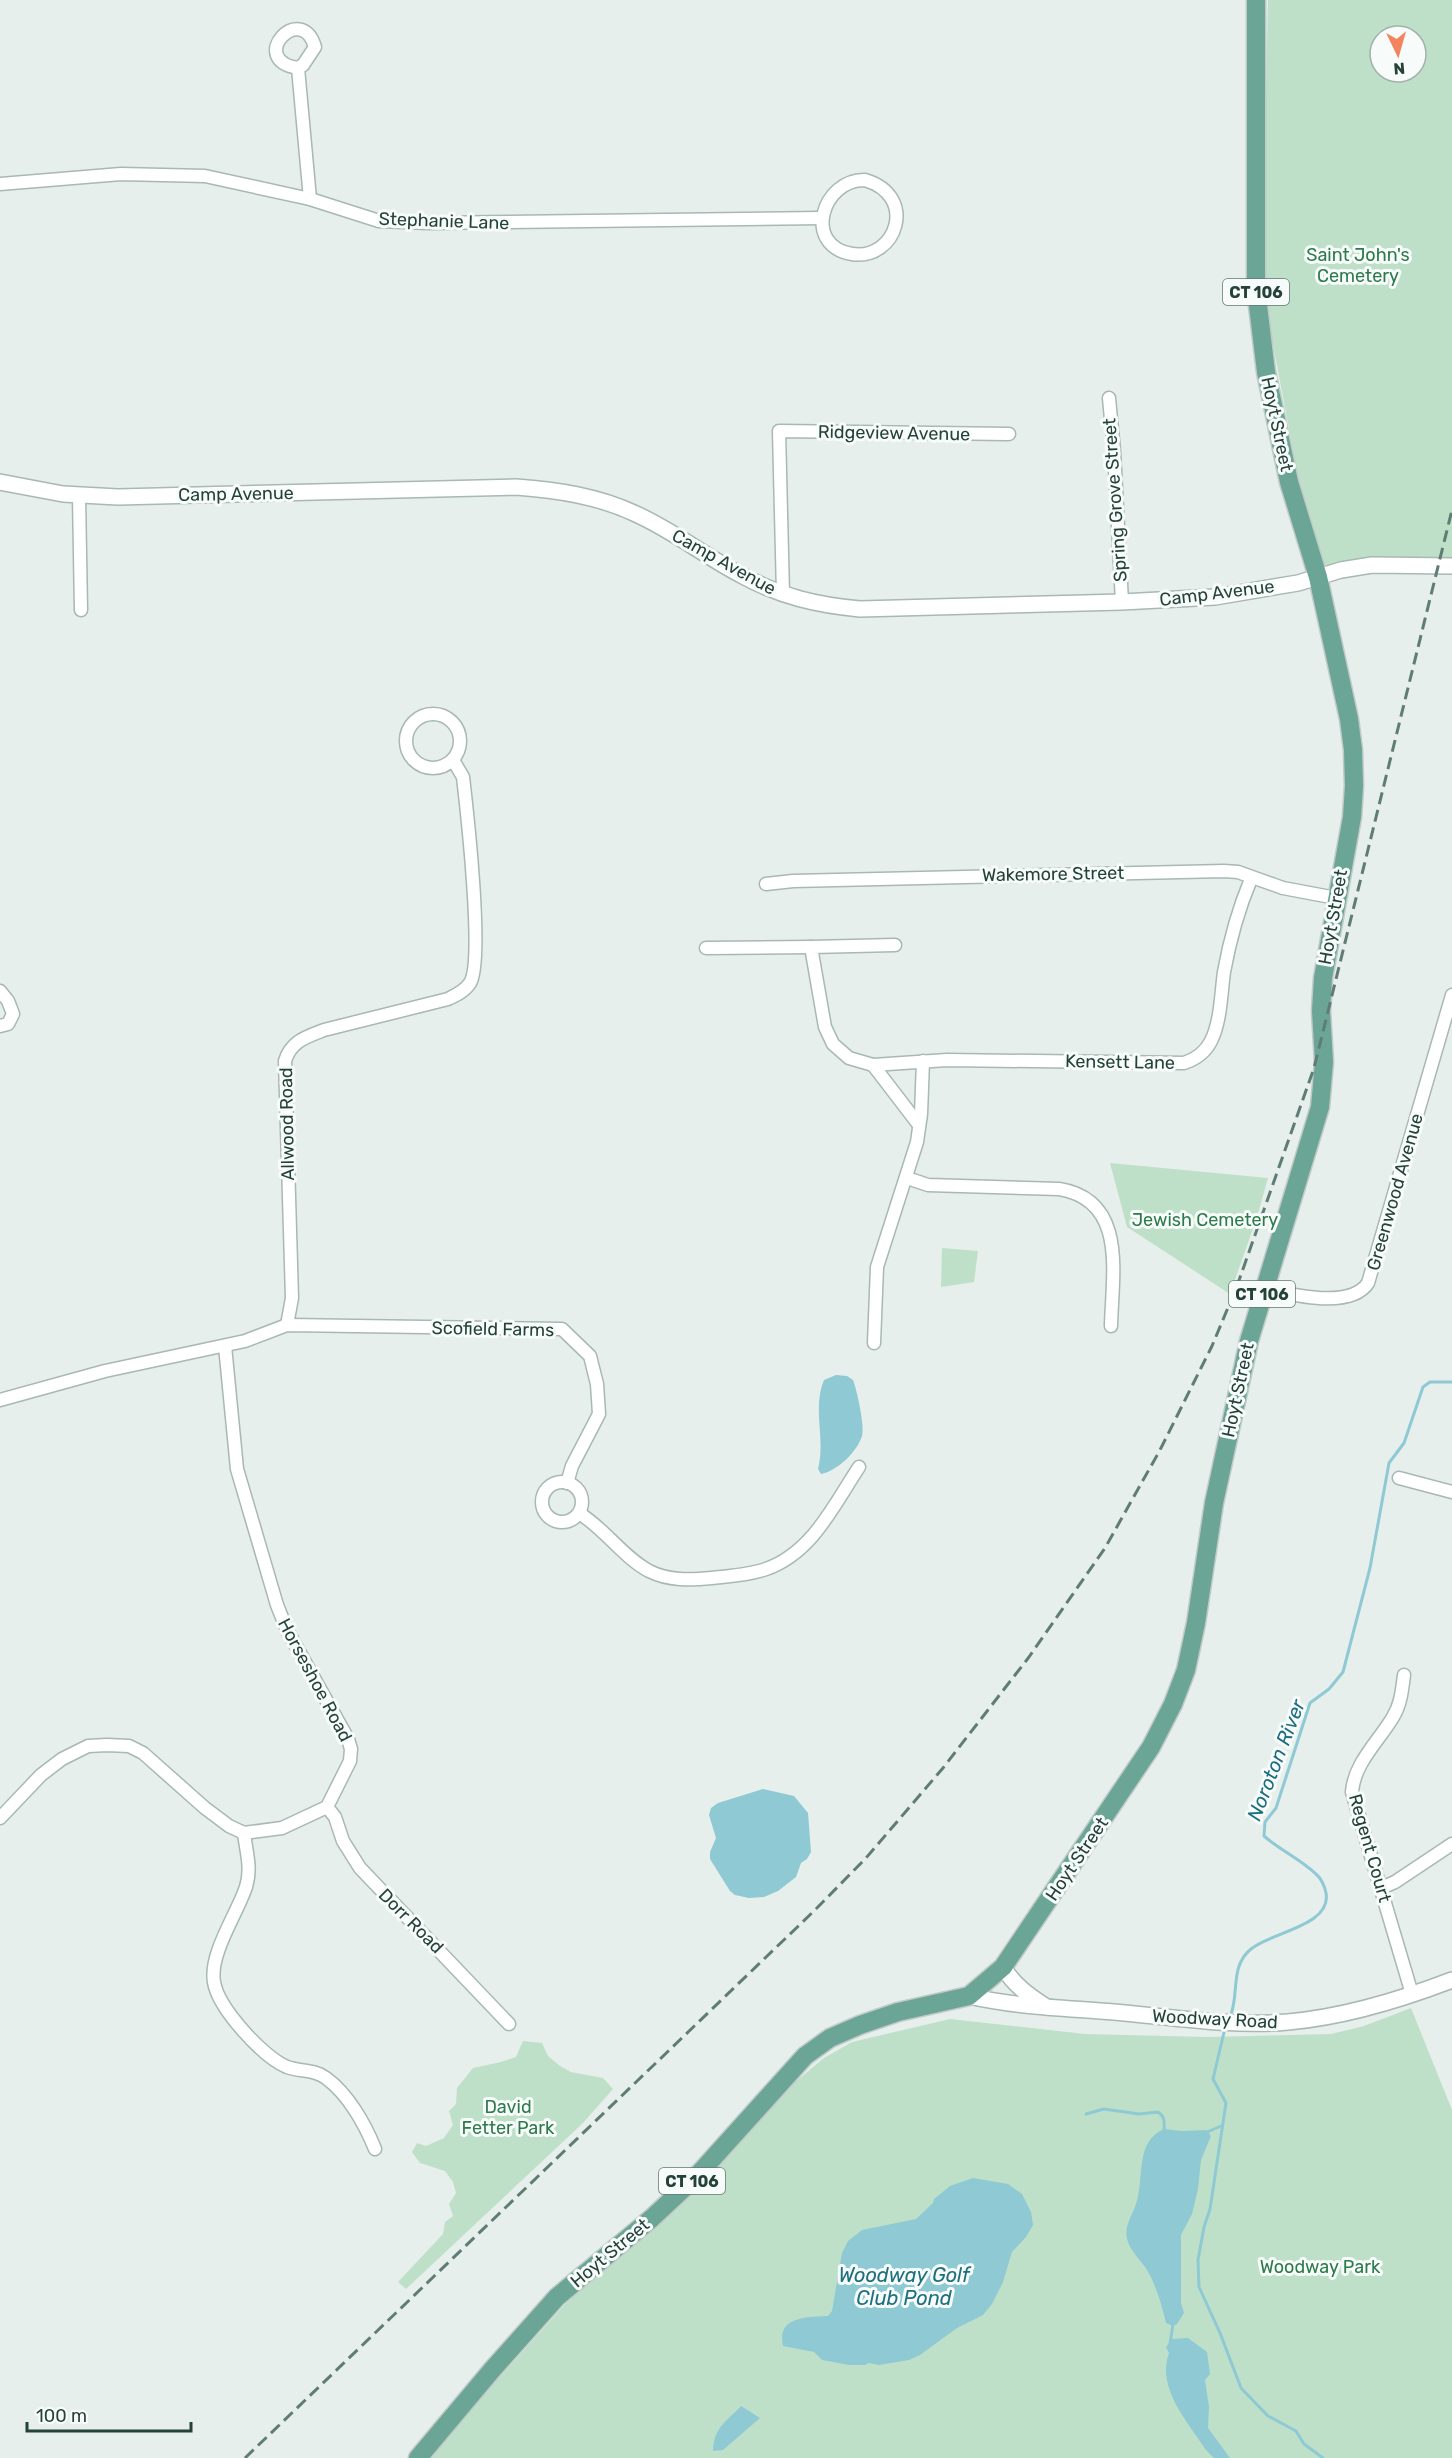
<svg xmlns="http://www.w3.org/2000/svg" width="1452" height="2458" font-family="Rubik,sans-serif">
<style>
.green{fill:#bfe0c8;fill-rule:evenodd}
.water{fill:#8ec9d4}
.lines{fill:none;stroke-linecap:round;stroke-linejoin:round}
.stream{stroke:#8ec9d4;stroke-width:3}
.minor-casing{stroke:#a8b8b2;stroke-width:15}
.tertiary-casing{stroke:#a8b8b2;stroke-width:18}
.primary-casing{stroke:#c2cac8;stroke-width:21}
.minor{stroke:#fff;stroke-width:12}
.tertiary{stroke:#fff;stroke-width:15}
.primary{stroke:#6aa596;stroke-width:18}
.rail{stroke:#5f7d75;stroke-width:3;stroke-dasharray:12 6;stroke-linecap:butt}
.labels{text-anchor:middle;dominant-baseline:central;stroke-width:6;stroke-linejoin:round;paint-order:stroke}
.shield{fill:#f7fbf9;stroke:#637a73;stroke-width:1.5}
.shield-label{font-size:16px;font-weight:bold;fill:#24423a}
.street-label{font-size:18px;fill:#24423a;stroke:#f7fbf9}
.park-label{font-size:18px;fill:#2d7a4b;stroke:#f7fbf9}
.water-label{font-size:20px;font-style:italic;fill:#1c6f80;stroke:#f7fbf9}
</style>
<rect width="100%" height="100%" fill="#e6efeb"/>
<g class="green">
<path d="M 1268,0 L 1452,0 L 1452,562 L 1355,559 L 1320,568 L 1301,493 L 1262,286 ZM 1380,36 L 1416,36 L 1416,72 L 1380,72 Z"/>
<polygon points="1110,1163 1268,1178 1257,1217 1230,1294 1127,1227"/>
<polygon points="942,1248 978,1251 974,1282 941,1287"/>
<polygon points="1411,2008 1452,2110 1452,2458 431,2458 439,2445 578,2290 789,2087 824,2058 852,2042 950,2019 1085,2034 1207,2037 1331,2034 1364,2026"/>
<polygon points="523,2041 542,2043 548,2056 560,2066 571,2072 603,2078 613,2089 583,2123 406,2289 398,2282 443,2234 445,2222 453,2216 449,2204 456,2193 453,2182 445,2171 420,2163 412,2152 417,2143 426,2146 444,2138 453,2125 449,2111 456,2104 457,2088 473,2068 501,2062 516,2057"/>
</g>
<g class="water">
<path d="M 836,1375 L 847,1376 L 853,1380 C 857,1390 865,1427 862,1436 C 857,1452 837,1471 821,1474 L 818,1469 C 826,1440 812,1408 824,1380 Z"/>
<polygon points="763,1789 794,1796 808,1813 811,1852 807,1859 801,1863 796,1877 778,1891 764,1897 749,1898 735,1895 730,1891 710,1859 710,1852 716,1838 709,1815 711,1808 718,1803"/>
<path d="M 1164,2129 L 1182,2131 L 1206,2130 L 1211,2136 L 1201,2160 L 1198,2189 L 1192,2214 L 1181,2235 L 1181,2303 L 1184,2313 L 1177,2324 L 1173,2326 L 1166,2323 C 1162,2306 1156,2285 1147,2270 C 1141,2260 1130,2251 1127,2239 C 1124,2226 1132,2216 1136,2204 C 1145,2179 1134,2142 1164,2129 Z"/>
<path d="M 973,2178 L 1008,2184 L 1022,2194 L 1031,2212 L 1033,2225 L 1026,2237 L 1012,2252 L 1003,2282 L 992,2304 L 983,2315 L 957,2328 L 920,2355 L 909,2360 L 879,2365 L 869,2363 L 865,2365 L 849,2365 L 822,2360 L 814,2352 L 783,2346 C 776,2316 808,2317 828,2316 L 832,2311 L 842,2253 L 848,2241 L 862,2230 L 916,2219 L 933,2203 L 934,2199 L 950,2186 Z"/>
<path d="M 1188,2338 L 1207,2352 L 1210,2374 L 1205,2380 L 1209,2407 L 1208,2428 L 1230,2458 L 1214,2458 L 1206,2450 C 1188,2422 1156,2388 1169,2353 L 1166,2347 L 1172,2339 Z"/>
<path d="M 741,2406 L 760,2418 L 723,2450 L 713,2451 C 714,2427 726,2422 741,2406 Z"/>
</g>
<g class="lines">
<g class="stream">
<path d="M 1230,2017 C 1240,1994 1229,1967 1251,1949 C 1271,1932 1332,1926 1326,1893 C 1325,1887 1321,1878 1316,1874 C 1300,1859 1280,1850 1264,1836 L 1265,1822 L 1276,1808 L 1310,1703 L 1329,1689 L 1343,1672 L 1370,1568 L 1389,1463 L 1404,1443 L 1423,1387 L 1430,1382 L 1452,1382"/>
<polyline points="1225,2028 1213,2079 1226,2103 1210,2209 1204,2227 1198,2260 1199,2287 1220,2333 1241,2388 1268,2416 1296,2431 1304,2444 1323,2458"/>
<path d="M 1086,2114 L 1104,2109 L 1139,2114 L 1158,2112 C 1166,2117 1164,2124 1164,2133"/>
<polyline points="1205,2133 1221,2126"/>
<polyline points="1170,2344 1173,2324"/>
</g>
<g class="minor-casing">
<g id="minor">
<path d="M 298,68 L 303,65 L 315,47 C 301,0 246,60 298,68 L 310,199"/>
<path d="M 865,180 C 919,196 896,261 852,254 C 802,246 822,179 865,180 Z"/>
<polyline points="0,184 121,174 205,176 310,199 379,221 429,223 822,218"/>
<polyline points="1109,398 1114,451 1122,602"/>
<polyline points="79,496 81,610"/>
<polyline points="783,594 779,431 1009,434"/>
<circle cx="433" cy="741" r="27"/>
<polyline points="766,884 793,881 1224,871 1238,872 1283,888 1336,898"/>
<path d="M 895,945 L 811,947 L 825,1027 L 833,1044 L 849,1058 L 873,1065 L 947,1060 L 1184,1063 C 1196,1059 1205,1053 1211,1041 C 1221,1021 1221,993 1224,972 C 1230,939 1238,910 1251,879"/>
<polyline points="706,948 811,947"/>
<polyline points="0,991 8,1001 13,1014 8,1024 0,1026"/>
<polyline points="873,1065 919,1125"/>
<path d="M 907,1178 L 928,1185 L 1059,1189 C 1128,1200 1112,1275 1111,1326"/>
<path d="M 1264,1289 C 1291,1294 1350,1310 1368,1283 L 1452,995"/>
<path d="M 287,1325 L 292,1298 L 285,1061 C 291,1041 306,1037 324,1030 L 448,999 C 456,995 465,991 470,983 C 484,961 467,811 463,777 L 453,760"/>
<polyline points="874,1343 877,1267 917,1142 921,1114 923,1061"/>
<polyline points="0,1400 105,1371 245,1341 287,1325 562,1329 590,1356 597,1384 599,1414 572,1466 567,1483"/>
<polyline points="1399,1478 1452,1492"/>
<circle cx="562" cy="1502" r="20"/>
<path d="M 579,1513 C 605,1529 623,1557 649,1571 C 669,1581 690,1580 712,1578 C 730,1576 749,1575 766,1569 C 812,1553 834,1505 859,1467"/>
<path d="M 1404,1675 C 1402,1690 1401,1704 1393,1717 C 1379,1741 1354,1763 1352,1792 L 1412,1994"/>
<polyline points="327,1807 335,1817 343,1841 360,1868 509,2024"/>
<polyline points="0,1818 41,1775 62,1759 88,1746 107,1745 129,1746 143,1753 205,1808 229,1826 244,1833 282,1828 327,1807 350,1761 351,1749 348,1739 287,1630 277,1605 237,1469 225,1346"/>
<path d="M 244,1833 C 246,1851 252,1868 246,1887 C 237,1914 209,1954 214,1982 C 218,2008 263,2057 287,2067 C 301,2072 314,2069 326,2078 C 348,2094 365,2124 375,2149"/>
<polyline points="1381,1888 1395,1882 1452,1844"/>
</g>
</g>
<g class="tertiary-casing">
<g id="tertiary">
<path d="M 0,482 L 63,494 L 118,497 L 516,487 C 557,490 598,496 636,514 C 674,531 706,557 743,576 C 782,597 817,605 860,609 L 1122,602 L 1215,597 L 1298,583 L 1341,570 L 1372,565 L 1452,566"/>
<path d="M 1003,1967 C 1014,1985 1028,1995 1045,2006"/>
<path d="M 969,1996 C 1017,2007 1066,2008 1114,2012 C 1172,2017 1230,2027 1288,2022 C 1344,2017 1400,2000 1452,1980"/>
</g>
</g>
<g class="primary-casing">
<polyline id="primary" points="418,2458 492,2370 557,2297 652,2218 696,2177 805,2056 830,2038 860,2025 898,2012 969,1996 1003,1967 1151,1747 1173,1704 1186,1670 1196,1623 1214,1503 1249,1341 1320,1107 1324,1062 1321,1011 1323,978 1352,817 1354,786 1353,750 1349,719 1318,577 1289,482 1266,372 1256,289 1256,0"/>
</g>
<use href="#minor" class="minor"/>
<use href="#tertiary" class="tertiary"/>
<use href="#primary" class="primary"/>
<polyline class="rail" points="245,2458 815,1910 866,1858 943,1768 1029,1657 1105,1548 1160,1450 1212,1346 1237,1286 1314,1068 1452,510"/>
</g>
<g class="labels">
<g class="shield">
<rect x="1223" y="279" width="66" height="26" rx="4.5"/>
<rect x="1229" y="1281" width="66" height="26" rx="4.5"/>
<rect x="659" y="2168" width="66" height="26" rx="4.5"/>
</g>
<g class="shield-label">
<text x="1256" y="292">CT 106</text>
<text x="1262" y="1294">CT 106</text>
<text x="692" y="2181">CT 106</text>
</g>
<g class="street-label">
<text transform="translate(444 221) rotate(2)">Stephanie Lane</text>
<text transform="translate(1277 424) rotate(78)">Hoyt Street</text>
<text transform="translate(894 433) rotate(1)">Ridgeview Avenue</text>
<text transform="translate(236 494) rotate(-1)">Camp Avenue</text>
<text transform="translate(1115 500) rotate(-94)">Spring Grove Street</text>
<text transform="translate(724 562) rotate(29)">Camp Avenue</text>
<text transform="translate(1217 593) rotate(-7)">Camp Avenue</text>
<text transform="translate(1053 874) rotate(-1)">Wakemore Street</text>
<text transform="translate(1333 917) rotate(-80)">Hoyt Street</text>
<text transform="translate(1120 1062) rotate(1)">Kensett Lane</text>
<text transform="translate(287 1124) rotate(-91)">Allwood Road</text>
<text transform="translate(1395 1192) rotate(-74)">Greenwood Avenue</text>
<text transform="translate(493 1329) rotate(1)">Scofield Farms</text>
<text transform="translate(1238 1390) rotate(-78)">Hoyt Street</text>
<text transform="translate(315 1680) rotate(62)">Horseshoe Road</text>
<text transform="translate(1370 1848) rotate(74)">Regent Court</text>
<text transform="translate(1077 1859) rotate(-56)">Hoyt Street</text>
<text transform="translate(411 1921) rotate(45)">Dorr Road</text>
<text transform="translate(1215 2019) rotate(3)">Woodway Road</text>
<text transform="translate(610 2253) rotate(-40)">Hoyt Street</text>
</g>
<g class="park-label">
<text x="1358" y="255">Saint John's<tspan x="1358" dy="21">Cemetery</tspan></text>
<text x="1205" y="1220">Jewish Cemetery</text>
<text x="508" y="2107">David<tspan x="508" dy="21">Fetter Park</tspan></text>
<text x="1320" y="2267">Woodway Park</text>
</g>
<g class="water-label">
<text transform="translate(1276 1760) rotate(-69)">Noroton River</text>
<text x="904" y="2275">Woodway Golf<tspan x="904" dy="23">Club Pond</tspan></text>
</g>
</g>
<g transform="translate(1398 54) rotate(175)"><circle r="28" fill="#f7fbf9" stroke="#a3b1ad" stroke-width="1.5"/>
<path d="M0-4.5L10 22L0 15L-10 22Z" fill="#f4845f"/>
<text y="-9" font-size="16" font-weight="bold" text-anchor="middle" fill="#24423a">N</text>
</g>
<path d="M27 2422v9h164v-9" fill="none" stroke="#24423a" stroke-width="3"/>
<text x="36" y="2422" font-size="18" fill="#24423a" stroke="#f7fbf9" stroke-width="4.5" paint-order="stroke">100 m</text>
</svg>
